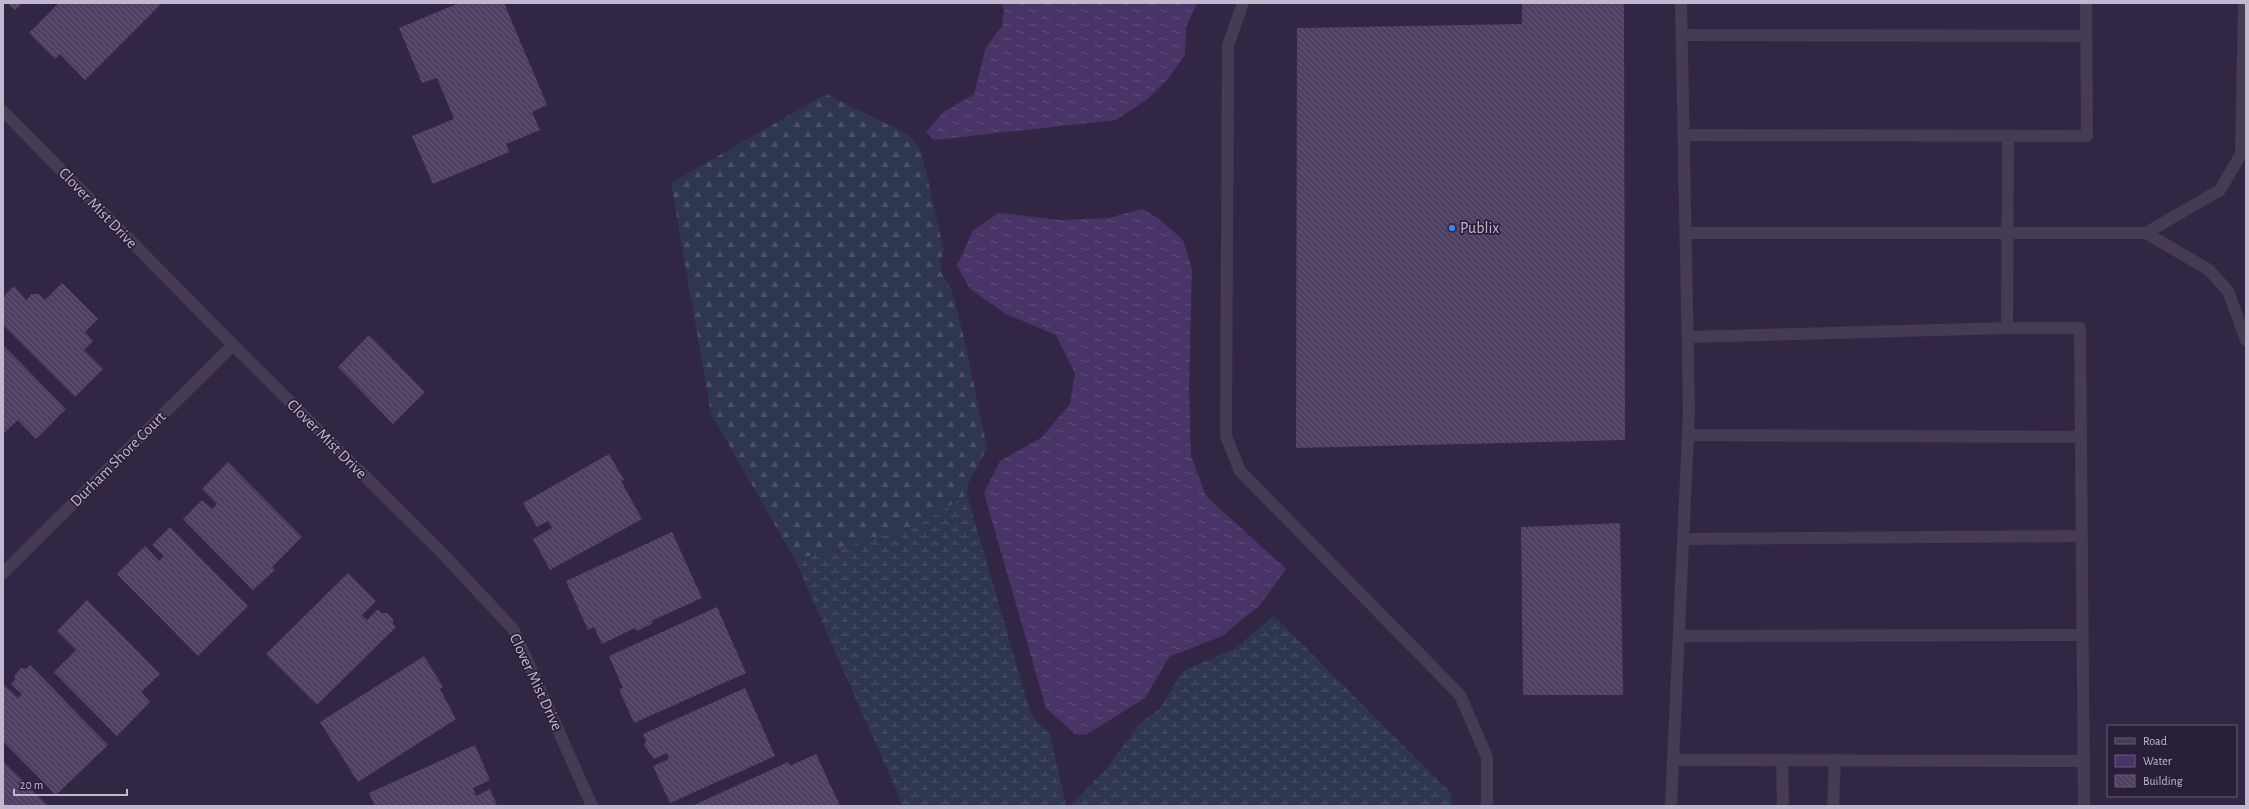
<svg xmlns="http://www.w3.org/2000/svg" width="2249" height="809" font-family="'Alegreya Sans',sans-serif">
<style>
.forest{fill:url(#forest-firs)}
.wetland{fill:url(#wetland-marsh)}
.water{fill:url(#water-ripples)}
.building{fill:url(#building-back-hatch)}
.lines{fill:none;stroke-linecap:round;stroke-linejoin:round}
.lane{stroke:#453b54;stroke-width:12}
.street{stroke:#453b54;stroke-width:12}
.shop-dot{fill:#3f7fe0;stroke:#2a1f3a;stroke-width:1.5}
.labels{text-anchor:middle;dominant-baseline:central;stroke-width:3.5;stroke-linejoin:round;paint-order:stroke}
.street-label{font-size:16px;fill:#c1b8cd;stroke:#2a1f3a}
.poi-label{font-size:16px;fill:#c1b8cd;stroke:#2a1f3a;text-anchor:start}
</style>
<defs>
<pattern id="forest-firs" width="22" height="20" patternUnits="userSpaceOnUse"><rect width="22" height="20" fill="#2f364f"/><path d="M5 1l3.5 6h-7zM16 11l3.5 6h-7z" fill="#4b5167"/></pattern>
<pattern id="wetland-marsh" width="20" height="14" patternUnits="userSpaceOnUse"><rect width="20" height="14" fill="#2f364f"/><path d="M1 5h8M5 5V1M11 12h8M15 12V8" fill="none" stroke="#4b5167"/></pattern>
<pattern id="water-ripples" width="26" height="14" patternUnits="userSpaceOnUse"><rect width="26" height="14" fill="#483466"/><path d="M2 4q2-2 4 0t4 0M15 11q2-2 4 0t4 0" fill="none" stroke="#614f7b"/></pattern>
<pattern id="building-back-hatch" width="6" height="6" patternUnits="userSpaceOnUse"><rect width="6" height="6" fill="#4d4062"/><path d="M-1 5l2 2M0 0l6 6M5-1l2 2" fill="none" stroke="#655a77"/></pattern>
</defs>
<rect width="100%" height="100%" fill="#322645"/>
<path class="forest" d="M 826,94 L 909,135 L 921,150 L 944,251 C 933,272 948,277 953,295 C 967,345 976,397 987,448 L 968,484 L 967,495 L 917,526 L 795,560 L 711,414 L 671,183 Z"/>
<g class="wetland">
<polygon points="967,495 1030,711 1036,721 1050,734 1066,806 903,806 795,560 917,526"/>
<polygon points="1274,616 1450,792 1452,806 1070,806 1106,769 1139,724 1160,708 1183,671 1234,649"/>
</g>
<g class="water">
<polygon points="1000,3 1197,3 1186,27 1185,55 1168,79 1149,98 1116,120 934,140 926,132 943,112 974,94 986,47 1002,26 1004,9"/>
<polygon points="1142,209 1159,219 1183,240 1192,269 1189,386 1191,456 1206,496 1286,569 1260,605 1222,636 1169,657 1145,698 1086,735 1075,734 1046,708 984,493 1000,461 1041,438 1070,404 1075,373 1056,335 1006,314 970,289 957,266 973,230 999,213 1060,220 1108,218"/>
</g>
<g class="building">
<polygon points="8,3 22,3 15,10"/>
<polygon points="59,3 162,3 85,80 60,54 55,59 29,33"/>
<polygon points="459,3 504,3 547,105 532,112 540,130 506,144 509,152 433,184 412,136 454,119 437,78 422,83 399,28"/>
<polygon points="1522,3 1624,3 1625,440 1296,448 1297,28 1522,24"/>
<polygon points="62,283 98,319 85,332 93,341 84,350 103,369 75,397 3,325 3,297 14,286 26,300 32,294 39,294 45,300"/>
<polygon points="369,335 425,392 393,424 338,367"/>
<polygon points="3,345 66,409 36,439 18,420 3,434"/>
<polygon points="609,454 624,480 621,481 642,519 550,570 533,539 552,528 548,521 537,527 523,503"/>
<polygon points="228,462 302,537 272,567 275,570 253,590 183,519 202,500 212,509 217,504 202,489"/>
<polygon points="1620,523 1623,695 1523,695 1521,527"/>
<polygon points="170,527 248,606 198,656 117,574 145,546 159,561 164,556 152,545"/>
<polygon points="672,532 702,598 651,621 653,623 637,631 635,628 602,644 594,627 588,630 566,581"/>
<polygon points="348,573 376,601 362,615 367,620 378,609 381,613 387,613 393,619 393,624 396,627 317,705 266,654"/>
<polygon points="87,600 160,674 141,692 150,702 117,736 54,672 76,650 57,631"/>
<polygon points="717,607 746,673 634,723 619,689 623,688 609,656"/>
<polygon points="424,656 443,687 440,689 456,719 358,782 320,722"/>
<polygon points="30,665 108,745 56,795 3,741 3,684 18,698 22,694 11,684 15,680 15,675 21,668 26,669"/>
<polygon points="745,688 775,756 670,803 653,766 669,759 667,753 654,759 644,745 646,741 643,734"/>
<polygon points="475,745 490,780 473,788 476,796 490,789 497,806 375,806 369,793"/>
<polygon points="816,754 840,806 692,806 788,762 790,766"/>
<polygon points="3,761 48,806 3,806"/>
</g>
<g class="lines">
<g class="lane">
<polyline points="1243,3 1228,45 1226,436 1240,471 1460,695 1487,757 1487,806"/>
<polyline points="1682,35 2086,36"/>
<polyline points="1684,135 2087,136 2086,3"/>
<polyline points="2008,136 2007,328 2080,328 2084,806"/>
<polyline points="1686,233 2146,233 2220,190 2241,154 2244,3"/>
<polyline points="2146,233 2209,270 2228,291 2246,340"/>
<polyline points="1688,337 2007,328"/>
<polyline points="1688,435 2081,437"/>
<polyline points="1684,539 2082,536"/>
<polyline points="1679,636 2082,635"/>
<polyline points="1673,760 2083,761"/>
<polyline points="1782,760 1783,806"/>
<polyline points="1671,806 1689,411 1681,3"/>
<polyline points="1833,806 1835,760"/>
</g>
<g class="street">
<polyline points="3,111 233,345 444,555 513,629 592,806"/>
<polyline points="3,573 233,345"/>
</g>
</g>
<circle class="shop-dot" cx="1452" cy="228" r="4"/>
<g class="labels">
<g class="street-label">
<text transform="translate(98 208) rotate(46)">Clover Mist Drive</text>
<text transform="translate(327 439) rotate(45)">Clover Mist Drive</text>
<text transform="translate(118 459) rotate(-45)">Durham Shore Court</text>
<text transform="translate(536 682) rotate(65)">Clover Mist Drive</text>
</g>
<g class="poi-label">
<text x="1460" y="228">Publix</text>
</g>
</g>
<rect width="2249" height="809" fill="none" stroke="#c1b8cd" stroke-width="8"/>
<rect x="2107" y="725" width="130" height="72" fill="#2a1f3a" stroke="#665c75"/>
<rect x="2115" y="738" width="20" height="6" fill="#453b54" stroke="#665c75"/>
<text x="2143" y="745" font-size="12" fill="#c1b8cd">Road</text>
<rect x="2115" y="755" width="20" height="12" fill="url(#water-ripples)" stroke="#665c75"/>
<text x="2143" y="765" font-size="12" fill="#c1b8cd">Water</text>
<rect x="2115" y="775" width="20" height="12" fill="url(#building-back-hatch)" stroke="#665c75"/>
<text x="2143" y="785" font-size="12" fill="#c1b8cd">Building</text>
<path d="M14 789v6h113v-6" fill="none" stroke="#c1b8cd" stroke-width="2"/>
<text x="20" y="789" font-size="12" fill="#c1b8cd" stroke="#2a1f3a" stroke-width="3" paint-order="stroke">20 m</text>
</svg>
